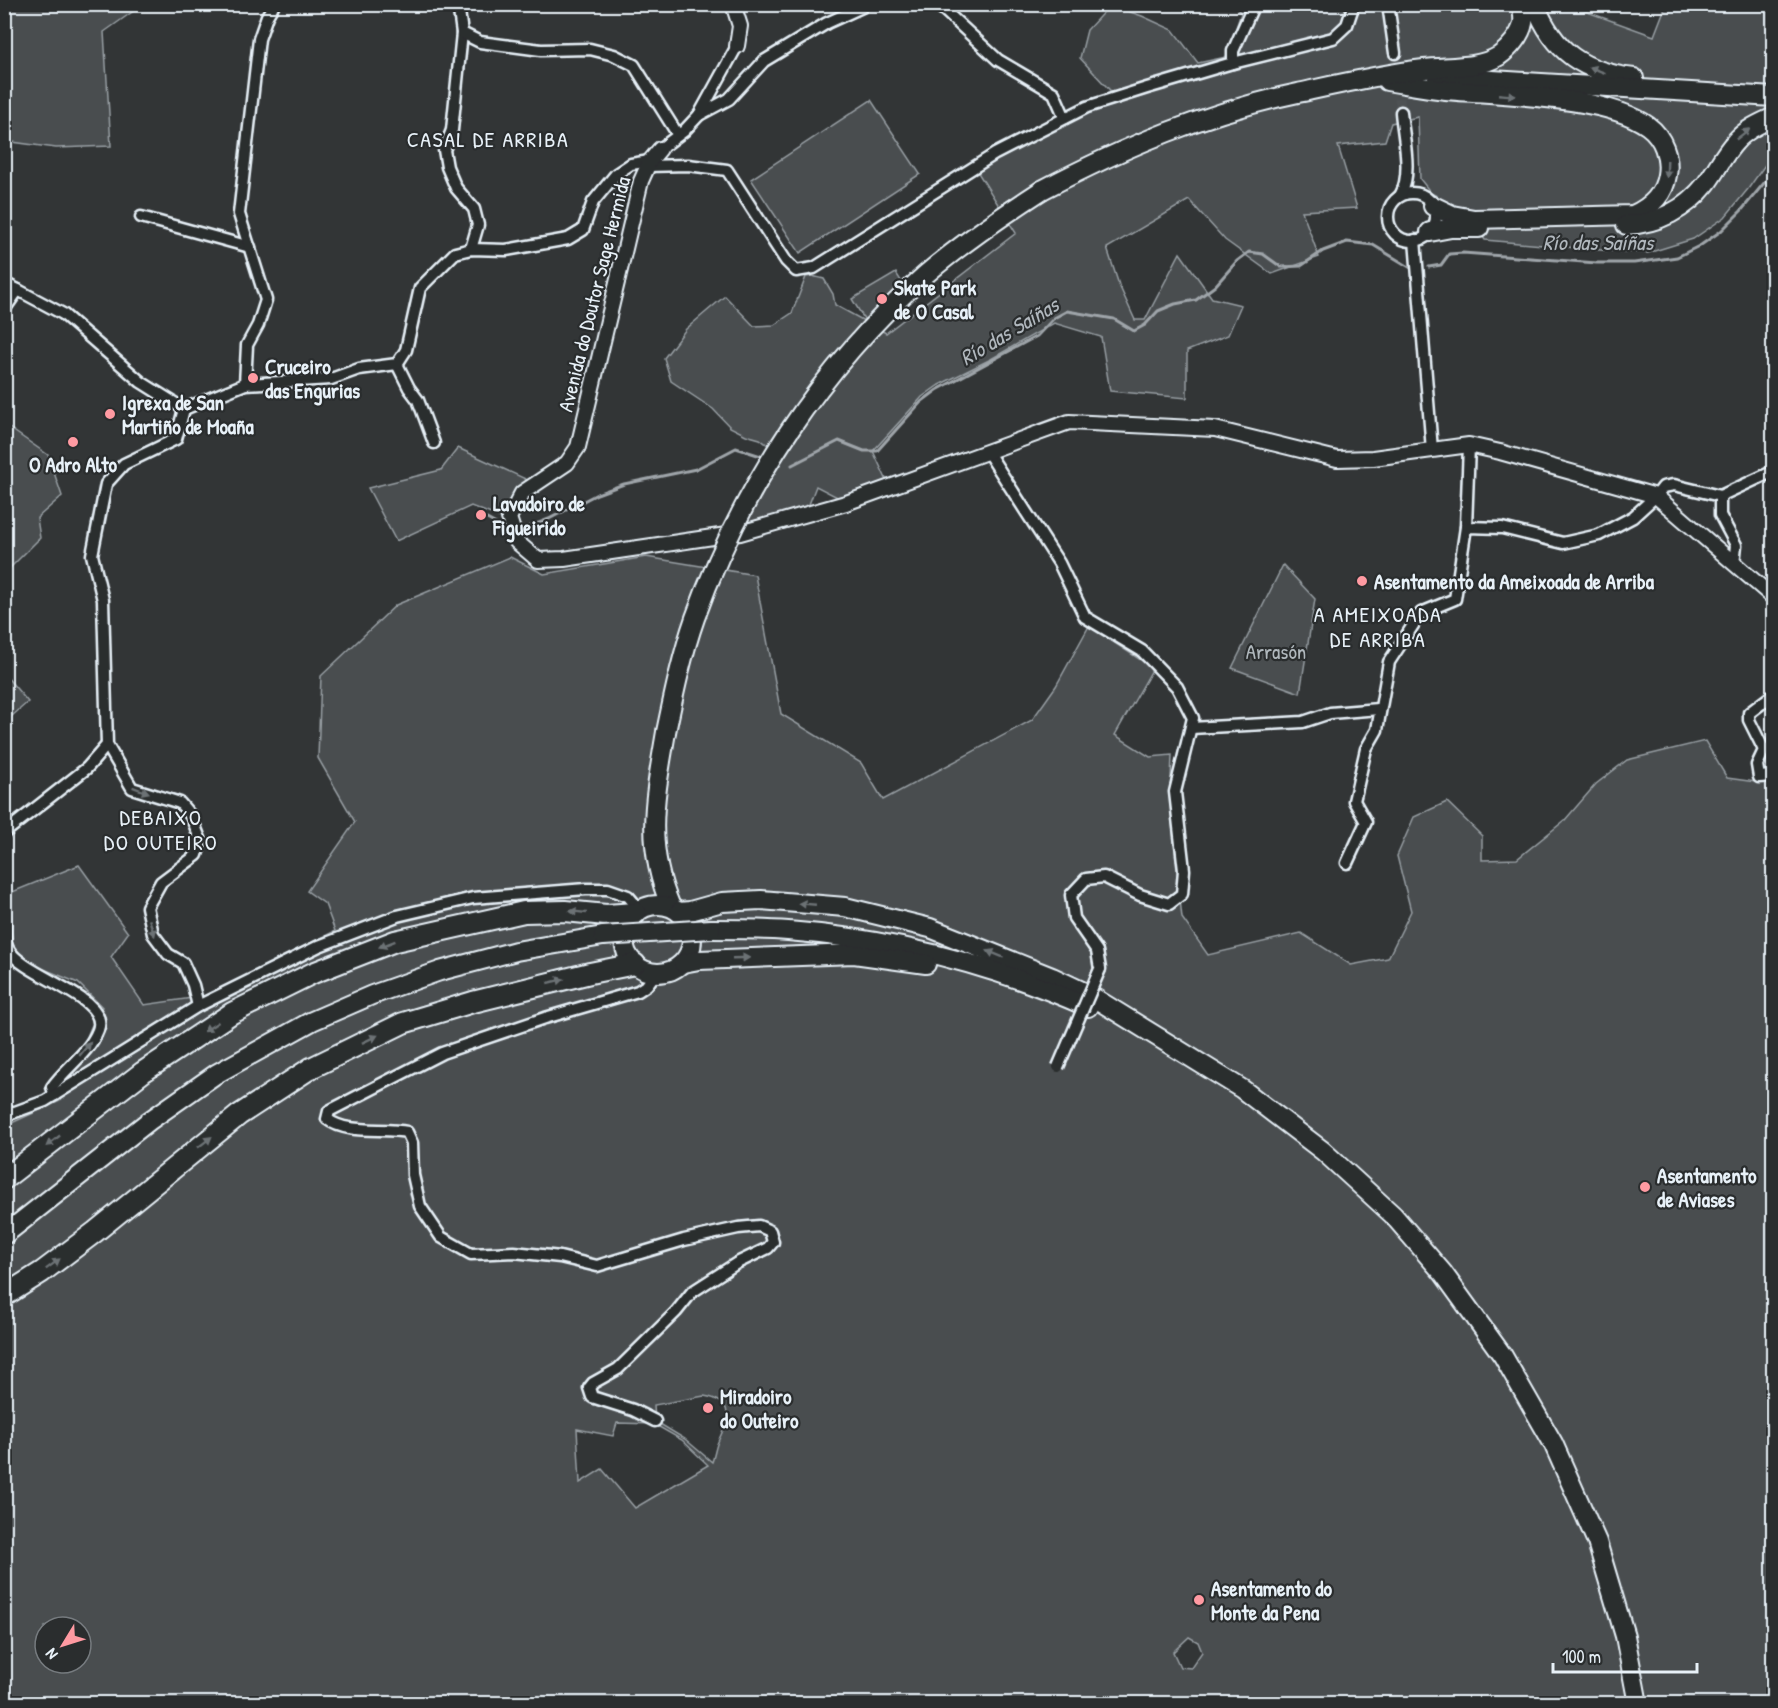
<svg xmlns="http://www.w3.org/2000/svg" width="1778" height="1708" font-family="'Patrick Hand',sans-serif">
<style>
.green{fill:#494d4f;stroke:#989fa4;stroke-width:1.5;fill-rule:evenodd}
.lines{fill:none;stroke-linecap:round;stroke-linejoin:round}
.stream{stroke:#9fa5aa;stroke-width:3}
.minor-tunnel{stroke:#4d5153;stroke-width:10;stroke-dasharray:10 5;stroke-linecap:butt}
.minor-casing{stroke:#e8f1f8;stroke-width:15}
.tertiary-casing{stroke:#e8f1f8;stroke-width:18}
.trunk-casing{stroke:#e8f1f8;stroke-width:22}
.motorway-casing{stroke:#e8f1f8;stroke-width:24}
.minor{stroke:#2a2d2e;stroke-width:10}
.tertiary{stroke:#2a2d2e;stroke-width:14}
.trunk{stroke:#2a2d2e;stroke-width:18}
.motorway{stroke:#2a2d2e;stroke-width:20}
.minor-bridge-casing{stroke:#e8f1f8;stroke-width:15;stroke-linecap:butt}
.trunk-bridge-casing{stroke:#e8f1f8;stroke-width:22;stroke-linecap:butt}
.minor-bridge{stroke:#2a2d2e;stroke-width:10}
.trunk-bridge{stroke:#2a2d2e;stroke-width:18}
.oneway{fill:#6c7275}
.poi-dot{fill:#ff9aa2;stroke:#2a2d2e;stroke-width:2}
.labels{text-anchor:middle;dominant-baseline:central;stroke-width:4.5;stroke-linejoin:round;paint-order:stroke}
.poi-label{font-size:21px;font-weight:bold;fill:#e8f1f8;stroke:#2a2d2e;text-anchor:start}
.street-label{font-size:21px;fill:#e8f1f8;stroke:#2a2d2e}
.park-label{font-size:21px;fill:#b0b8bd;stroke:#2a2d2e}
.neighbourhood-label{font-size:22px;letter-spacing:1.5px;fill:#e8f1f8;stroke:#2a2d2e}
.water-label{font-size:22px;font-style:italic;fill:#b1b8be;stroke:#2a2d2e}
</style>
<rect width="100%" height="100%" fill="#323536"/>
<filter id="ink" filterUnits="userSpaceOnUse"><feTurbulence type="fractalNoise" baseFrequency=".0167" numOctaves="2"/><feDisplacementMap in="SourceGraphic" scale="12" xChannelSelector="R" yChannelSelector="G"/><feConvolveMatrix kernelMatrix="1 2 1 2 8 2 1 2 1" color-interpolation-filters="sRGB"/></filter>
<g filter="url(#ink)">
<g class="green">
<polygon points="128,4 135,10 104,32 111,146 56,148 5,141 5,5"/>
<path d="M 1110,5 L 1142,16 L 1173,30 L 1198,63 L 1226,57 L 1241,13 L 1233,5 L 1575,5 L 1576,8 L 1654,36 L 1666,5 L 1773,5 L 1773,159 L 1767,162 L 1748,189 L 1725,217 L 1693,239 L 1648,253 L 1612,251 L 1485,240 L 1464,210 L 1431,193 L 1420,179 L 1418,117 L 1391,123 L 1385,141 L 1338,146 L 1357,208 L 1302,211 L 1319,257 L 1272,274 L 1225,240 L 1189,200 L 1107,248 L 1119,285 L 1135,320 L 1145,320 L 1180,253 L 1212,298 L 1241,305 L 1228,335 L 1187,351 L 1187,398 L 1110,391 L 1101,337 L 1054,323 L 991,359 L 939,385 L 922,397 L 873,451 L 888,483 L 841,499 L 816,486 L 808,507 L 776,518 L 738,526 L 779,454 L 760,439 L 746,435 L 730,427 L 713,409 L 671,381 L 664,358 L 686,329 L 725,296 L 754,326 L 774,325 L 792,313 L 806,277 L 812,276 L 824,279 L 833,294 L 835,305 L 866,322 L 852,299 L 896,273 L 912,298 L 871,325 L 886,333 L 1016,233 L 977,171 C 1020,142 1070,117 1119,100 L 1080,58 L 1087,30 Z"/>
<polygon points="871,100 920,174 800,253 751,179"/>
<polygon points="5,425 48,455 62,496 37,518 40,538 5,573"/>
<polygon points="458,448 532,482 504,519 471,506 396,541 368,488 441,470"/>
<path d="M 510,557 L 544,574 L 646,557 L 755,575 L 781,714 L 861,763 L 883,800 L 1032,720 L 1056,686 L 1089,626 L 1153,668 L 1115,735 L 1150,757 L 1172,755 L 1170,804 L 1182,918 L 1208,955 L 1301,933 L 1351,965 L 1388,958 L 1411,911 L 1397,856 L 1414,817 L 1447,802 L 1482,836 L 1482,860 L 1517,859 L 1565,820 L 1596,784 L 1627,760 L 1705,741 L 1727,778 L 1763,783 L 1773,782 L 1773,1703 L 5,1703 L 5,1126 L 60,1101 L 91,1027 L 102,1007 L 78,983 L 39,967 L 5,945 L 4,865 L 10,893 L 79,865 L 128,933 L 111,957 L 144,1005 L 206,996 L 335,931 L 325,904 L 307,891 L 355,822 L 318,758 L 321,676 L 396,605 ZM 704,1396 C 738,1402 727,1421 717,1444 C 715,1450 714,1457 712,1462 L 685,1439 L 655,1421 L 654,1405 ZM 617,1423 L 654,1424 L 682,1440 L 708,1465 L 635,1508 L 602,1469 L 580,1483 L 577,1429 L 613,1436 ZM 45,1627 L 81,1627 L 81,1663 L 45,1663 ZM 1189,1637 L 1198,1642 L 1202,1652 L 1191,1668 L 1180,1667 L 1173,1652 Z"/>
<polygon points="1283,565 1315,599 1300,693 1232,668"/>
<polygon points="5,675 28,702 5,722 4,722"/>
</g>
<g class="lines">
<g class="stream">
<polyline points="1429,267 1441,265 1449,254 1463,253 1597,263 1634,263 1677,257 1701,245 1721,231 1741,211 1774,171"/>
<polyline points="792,465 839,441 864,451 877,451 921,402 937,390 1037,336 1054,318 1067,311 1114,319 1134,331 1145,325 1158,311 1175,304 1196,300 1215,286 1237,261 1249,252 1263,254 1281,267 1301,266 1323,251 1347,242 1373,245 1411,268"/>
<polyline points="487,519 498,525"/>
<polyline points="526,528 549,519 597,494 624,484 696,469 736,448 764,457"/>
</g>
<polyline class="minor-tunnel" points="1395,53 1401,112"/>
<g class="minor-casing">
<g id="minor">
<polyline points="458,4 462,33 452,130 444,150 447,167 456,188 474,209 478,225 471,249"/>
<polyline points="936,4 945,11 998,60 1054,93 1065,118"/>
<polyline points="1388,4 1395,53"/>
<polyline points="462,33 480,42 541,50 590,49 614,55 634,65 678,135"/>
<polyline points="1233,63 1233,51 1254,4"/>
<polyline points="699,115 729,99 764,61 827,23 862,7 864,4"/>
<polyline points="660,149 684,131 699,115 737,46"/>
<polyline points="647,166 688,165 727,170 786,261 796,271 814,268 995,154 1087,107 1147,88 1229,64 1333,38 1347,25 1354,4"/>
<circle cx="1412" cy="217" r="24"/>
<path d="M 1400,196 C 1413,174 1403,137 1401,112"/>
<polyline points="141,217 250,247"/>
<polyline points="1415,240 1432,450"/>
<polyline points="4,283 18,290"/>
<polyline points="4,310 18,290 63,314 141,382 184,409"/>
<polyline points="397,364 409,388 418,400 434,443"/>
<polyline points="245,384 247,345 258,325 266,300 239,214 259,39 267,16 274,4"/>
<polyline points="184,409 176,439 124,464 106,484 92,555 103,600 107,745 132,788 180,803 191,816 201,841 197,855 161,882 147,907 153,934 168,954 183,963 193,985 198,1006"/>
<polyline points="184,409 245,384 331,379 359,369 397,364 406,350 420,288 455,253 471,249 506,250 568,239 583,230 593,202 616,174 631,164 650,161"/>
<polyline points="987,451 1059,563 1085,617 1142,651 1177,687 1193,718 1175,792 1184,870 1182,894 1169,904 1140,895 1104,877 1086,879 1071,895 1074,918 1097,951 1100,969"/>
<polyline points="1720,496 1720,515 1736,545 1734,564"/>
<polyline points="1466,527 1469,445"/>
<polyline points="1774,694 1749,713 1749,720 1764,750 1757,765 1759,777 1774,776"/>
<polyline points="1191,728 1303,722 1330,713 1379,709"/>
<polyline points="4,833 87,768 107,745"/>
<polyline points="1347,863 1366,822 1354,801 1366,749 1377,730 1389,662 1421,613 1455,599 1466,527 1502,528 1563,543 1599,535 1633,517 1656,496 1663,487 1674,485 1720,496 1774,471"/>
<path d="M 4,917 C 5,928 3,940 8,949 C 24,977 111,997 98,1030 C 89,1053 66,1067 52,1087 L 55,1095"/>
<polyline points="4,1116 45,1101 198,1006 319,946 397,916 473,898 586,889 608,889 628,896 640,910"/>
<path d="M 655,1421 L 633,1410 L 592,1397 L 589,1388 L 593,1383 L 618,1369 L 676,1312 L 692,1292 L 737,1263 L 768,1248 L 773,1242 L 770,1231 L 759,1226 L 738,1228 L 684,1240 L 597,1266 L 560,1257 L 514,1252 L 471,1254 L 441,1237 L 420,1206 L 413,1175 L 412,1143 L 407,1132 C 384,1127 347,1135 327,1119 L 329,1111 L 442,1053 L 545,1018 L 638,991 L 647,985 L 656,973"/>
</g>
</g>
<g class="tertiary-casing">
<g id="tertiary">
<polyline points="733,4 740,26 737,46"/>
<polyline points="660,149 650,161 641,181 578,447 567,463 522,493 509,518 517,542 538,560 564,559 740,533 846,503 1069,422 1215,429 1337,459 1373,458 1469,445 1500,452 1656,496 1774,598"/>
</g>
</g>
<g class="trunk-casing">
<g id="trunk">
<path d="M 1535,4 C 1554,53 1584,72 1634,78"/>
<polyline points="1437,79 1460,78 1774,97"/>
<path d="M 1387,81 C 1406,84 1426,88 1446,90 C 1499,95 1606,95 1648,126 C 1663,137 1670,157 1667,175 C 1664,195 1651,207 1633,215 L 1474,219 L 1452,215 L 1433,206"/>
<path d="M 1042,190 C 1124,147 1207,112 1298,93 C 1339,84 1382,74 1424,69 C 1448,66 1478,69 1499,56 C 1509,49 1521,35 1523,23 C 1524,17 1522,10 1522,4"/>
<path d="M 1626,225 C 1658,224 1686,209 1706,184 C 1716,171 1723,155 1735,142 C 1745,130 1760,123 1774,117"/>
<polyline points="1430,232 1451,228 1479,228"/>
<path d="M 666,732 C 655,797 644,844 671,907"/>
<circle cx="658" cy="939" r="34"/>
<polyline points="679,912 690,911 722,902 761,900 845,907 930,928 1052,977 1088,994 1242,1089 1323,1151 1393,1215 1443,1273 1503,1356 1553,1443 1597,1542 1625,1636 1638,1704"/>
<path d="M 711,929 C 736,929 763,929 788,931 C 891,939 994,965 1088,1007"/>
<polyline points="683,963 699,960 854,954 926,964"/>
<polyline points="4,1235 149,1121 216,1074 312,1021 372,995 440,971 516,951 603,936"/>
</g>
</g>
<g class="motorway-casing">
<g id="motorway">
<polyline points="4,1179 143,1072 232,1013 313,973 395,941 524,912 565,911 606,915 636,913"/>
<polyline points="4,1296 42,1272 95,1232 239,1115 311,1068 403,1023 473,1002 590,973 635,964"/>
</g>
</g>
<use href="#minor" class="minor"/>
<use href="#tertiary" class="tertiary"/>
<use href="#trunk" class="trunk"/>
<use href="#motorway" class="motorway"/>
<g class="minor-bridge-casing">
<polyline id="minor-bridge" points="1058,1067 1100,969"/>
</g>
<g class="trunk-bridge-casing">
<g id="trunk-bridge">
<path d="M 666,732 C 674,694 682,655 695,618 C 742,487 821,367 925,275 C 962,243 1002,216 1042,190"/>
<polyline points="603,936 711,929"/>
</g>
</g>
<use href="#minor-bridge" class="minor-bridge"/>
<use href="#trunk-bridge" class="trunk-bridge"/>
</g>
<defs><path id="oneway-solid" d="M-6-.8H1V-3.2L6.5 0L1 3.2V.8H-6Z" transform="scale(1.5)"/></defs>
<g class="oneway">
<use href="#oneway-solid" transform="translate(1597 70) rotate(-159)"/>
<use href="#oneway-solid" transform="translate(1507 95) rotate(5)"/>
<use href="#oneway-solid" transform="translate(1743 134) rotate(-38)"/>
<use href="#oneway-solid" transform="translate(1667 169) rotate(92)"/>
<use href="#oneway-solid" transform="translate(141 790) rotate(20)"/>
<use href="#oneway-solid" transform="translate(807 904) rotate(-175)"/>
<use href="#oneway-solid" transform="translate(578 912) rotate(-174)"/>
<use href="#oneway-solid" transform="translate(152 928) rotate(72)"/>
<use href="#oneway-solid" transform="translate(387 944) rotate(159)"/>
<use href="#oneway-solid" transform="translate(995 954) rotate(-158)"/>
<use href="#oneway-solid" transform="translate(741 958) rotate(-2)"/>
<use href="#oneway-solid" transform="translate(556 981) rotate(-14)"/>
<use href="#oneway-solid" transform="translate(211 1027) rotate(147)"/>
<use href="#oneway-solid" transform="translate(370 1039) rotate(-26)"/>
<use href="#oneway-solid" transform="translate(85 1049) rotate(-50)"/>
<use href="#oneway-solid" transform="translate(53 1141) rotate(142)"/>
<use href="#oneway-solid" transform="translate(205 1142) rotate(-38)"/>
<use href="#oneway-solid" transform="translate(53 1264) rotate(-37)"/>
</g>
</g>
<g class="poi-dot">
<circle cx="882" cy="299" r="6"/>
<circle cx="253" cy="378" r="6"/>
<circle cx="110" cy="414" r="6"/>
<circle cx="73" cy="442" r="6"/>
<circle cx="481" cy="515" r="6"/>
<circle cx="1362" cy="581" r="6"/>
<circle cx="1645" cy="1187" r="6"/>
<circle cx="708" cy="1408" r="6"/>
<circle cx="1199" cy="1600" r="6"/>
</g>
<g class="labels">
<g class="poi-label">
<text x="894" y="287">Skate Park<tspan x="894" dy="24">de O Casal</tspan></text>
<text x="265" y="366">Cruceiro<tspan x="265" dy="24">das Engurias</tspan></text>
<text x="122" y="402">Igrexa de San<tspan x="122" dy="24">Martiño de Moaña</tspan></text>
<text x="73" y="464" text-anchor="middle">O Adro Alto</text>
<text x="493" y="503">Lavadoiro de<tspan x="493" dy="24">Figueirido</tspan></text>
<text x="1374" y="581">Asentamento da Ameixoada de Arriba</text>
<text x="1657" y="1175">Asentamento<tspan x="1657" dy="24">de Aviases</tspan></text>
<text x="720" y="1396">Miradoiro<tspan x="720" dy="24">do Outeiro</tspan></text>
<text x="1211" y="1588">Asentamento do<tspan x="1211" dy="24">Monte da Pena</tspan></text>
</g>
<g class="street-label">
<text transform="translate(594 294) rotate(-76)">Avenida do Doutor Sage Hermida</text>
</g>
<g class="park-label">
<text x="1276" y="651">Arrasón</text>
</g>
<g class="neighbourhood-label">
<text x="488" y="139">CASAL DE ARRIBA</text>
<text x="1378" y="614">A AMEIXOADA<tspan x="1378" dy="25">DE ARRIBA</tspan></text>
<text x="161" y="817">DEBAIXO<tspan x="161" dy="25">DO OUTEIRO</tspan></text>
</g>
<g class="water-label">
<text x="1598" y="242">Río das Saíñas</text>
<text transform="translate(1009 331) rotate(-31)">Río das Saíñas</text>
</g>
</g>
<rect width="1778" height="1708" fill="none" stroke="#2a2d2e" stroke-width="24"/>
<rect x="12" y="12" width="1754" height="1684" fill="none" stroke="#e8f1f8" stroke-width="2" filter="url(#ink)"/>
<g transform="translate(63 1645) rotate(232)"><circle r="28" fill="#2a2d2e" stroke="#767b7f" stroke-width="1.5"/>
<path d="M0-4.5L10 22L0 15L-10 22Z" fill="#ff9aa2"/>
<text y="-9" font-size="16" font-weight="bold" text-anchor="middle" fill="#e8f1f8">N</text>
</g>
<path d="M1553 1663v9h144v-9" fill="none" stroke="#e8f1f8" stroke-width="3"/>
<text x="1562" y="1663" font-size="18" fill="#e8f1f8" stroke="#2a2d2e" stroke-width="4.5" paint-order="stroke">100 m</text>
</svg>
